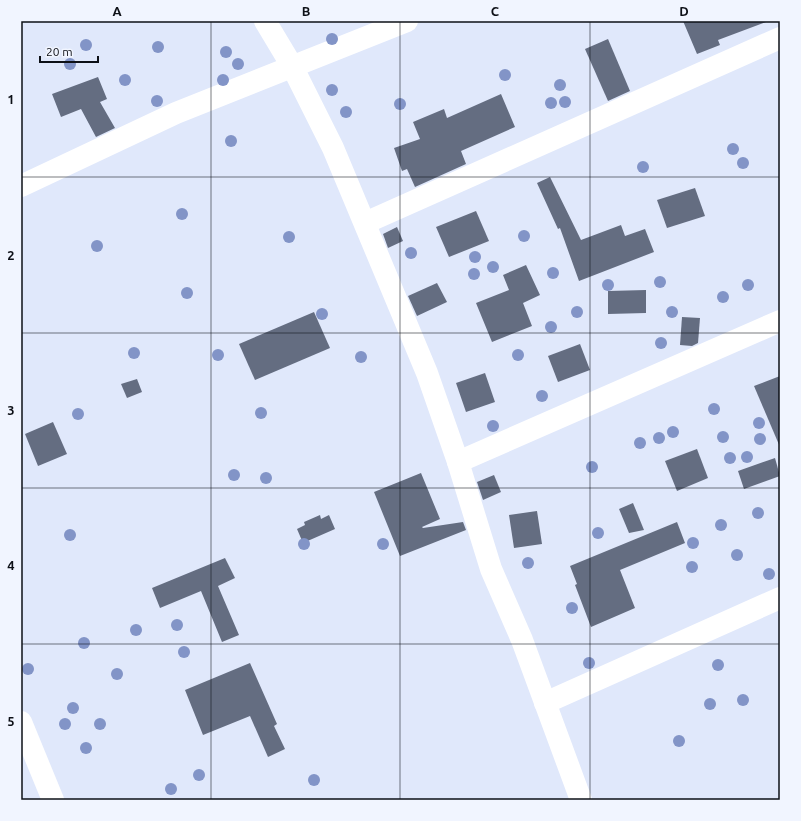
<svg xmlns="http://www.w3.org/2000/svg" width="801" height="821" font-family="Ubuntu,sans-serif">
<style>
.building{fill:#646d81}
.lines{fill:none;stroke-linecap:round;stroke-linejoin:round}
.minor{stroke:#fff;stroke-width:22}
.tree{fill:#8294c7}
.grid{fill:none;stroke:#0d1017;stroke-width:1;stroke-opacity:0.55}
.neatline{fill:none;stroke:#0d1017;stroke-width:1.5}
.grid-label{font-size:13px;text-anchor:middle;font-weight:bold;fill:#0d1017}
</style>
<rect width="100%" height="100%" fill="#e0e8fb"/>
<g class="building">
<polygon points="683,21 766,21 766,22 718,40 720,45 697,54"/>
<polygon points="608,39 630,91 608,101 585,49"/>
<polygon points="98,77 107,99 100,102 115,128 96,137 81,109 61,117 52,94"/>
<polygon points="501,94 515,127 461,151 466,164 415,187 407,169 402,171 394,148 420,139 413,122 444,109 447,118"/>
<polygon points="550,177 581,240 621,225 625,236 645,229 654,252 579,281 560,228 558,229 537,183"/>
<polygon points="695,188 705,216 667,228 657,200"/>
<polygon points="476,211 489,241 449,257 436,227"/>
<polygon points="397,227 403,241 388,248 383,234"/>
<polygon points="526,265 540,295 523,303 532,326 492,342 476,303 509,290 503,275"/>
<polygon points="437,283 447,302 417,316 408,296"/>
<polygon points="646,290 646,313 608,314 608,291"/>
<polygon points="314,312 330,348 255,380 239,344"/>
<polygon points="682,317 700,318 698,343 692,346 680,345"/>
<polygon points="580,344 590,370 558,382 548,356"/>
<polygon points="485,373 495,402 466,412 456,383"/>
<polygon points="780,376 780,447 754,386"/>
<polygon points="137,379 142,392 127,398 121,384"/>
<polygon points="53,422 67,454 38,466 25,434"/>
<polygon points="697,449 708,478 677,491 665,461"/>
<polygon points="775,458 780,476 744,489 738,471"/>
<polygon points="421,473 440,519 422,527 423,528 463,522 466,530 400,556 374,492"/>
<polygon points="494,475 501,492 483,500 477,482"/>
<polygon points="633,503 644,530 629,533 619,509"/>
<polygon points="537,511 542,544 514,548 509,515"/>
<polygon points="320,515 321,519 329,515 335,529 303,543 297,529 305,525 304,522"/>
<polygon points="677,522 685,543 620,570 635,608 591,627 575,585 577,584 570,566"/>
<polygon points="225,558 235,578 218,586 239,635 222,642 201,591 160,608 152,588"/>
<polygon points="250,663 277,724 274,726 285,749 268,757 250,716 203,735 185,690"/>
</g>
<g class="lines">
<g class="minor">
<polyline points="265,21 292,66 333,148 427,373 458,462 491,569 522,640 581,800"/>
<polyline points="21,186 176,113 407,21"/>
<polyline points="365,223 780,38"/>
<polyline points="458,462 780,321"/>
<polyline points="545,703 780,598"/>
<polyline points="21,722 53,800"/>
</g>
</g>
<g class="tree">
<circle cx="332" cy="39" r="6"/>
<circle cx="86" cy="45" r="6"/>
<circle cx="158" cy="47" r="6"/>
<circle cx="226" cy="52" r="6"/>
<circle cx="70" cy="64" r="6"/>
<circle cx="238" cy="64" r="6"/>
<circle cx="505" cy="75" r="6"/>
<circle cx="125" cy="80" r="6"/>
<circle cx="223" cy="80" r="6"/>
<circle cx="560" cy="85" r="6"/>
<circle cx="332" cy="90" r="6"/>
<circle cx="157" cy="101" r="6"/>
<circle cx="565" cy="102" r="6"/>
<circle cx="551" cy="103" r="6"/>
<circle cx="400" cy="104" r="6"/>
<circle cx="346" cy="112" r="6"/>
<circle cx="231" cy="141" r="6"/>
<circle cx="733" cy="149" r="6"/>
<circle cx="743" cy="163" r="6"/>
<circle cx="643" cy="167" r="6"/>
<circle cx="182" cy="214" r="6"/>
<circle cx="524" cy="236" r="6"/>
<circle cx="289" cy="237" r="6"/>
<circle cx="97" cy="246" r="6"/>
<circle cx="411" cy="253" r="6"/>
<circle cx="475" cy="257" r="6"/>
<circle cx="493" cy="267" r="6"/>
<circle cx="553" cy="273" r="6"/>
<circle cx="474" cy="274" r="6"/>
<circle cx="660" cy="282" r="6"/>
<circle cx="608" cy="285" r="6"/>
<circle cx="748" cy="285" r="6"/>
<circle cx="187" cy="293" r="6"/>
<circle cx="723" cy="297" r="6"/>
<circle cx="577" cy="312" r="6"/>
<circle cx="672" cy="312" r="6"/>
<circle cx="322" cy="314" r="6"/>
<circle cx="551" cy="327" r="6"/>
<circle cx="661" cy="343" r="6"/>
<circle cx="134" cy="353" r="6"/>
<circle cx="218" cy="355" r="6"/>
<circle cx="518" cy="355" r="6"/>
<circle cx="361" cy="357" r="6"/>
<circle cx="542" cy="396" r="6"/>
<circle cx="714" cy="409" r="6"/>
<circle cx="261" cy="413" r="6"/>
<circle cx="78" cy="414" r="6"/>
<circle cx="759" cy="423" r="6"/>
<circle cx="493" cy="426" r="6"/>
<circle cx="673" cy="432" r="6"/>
<circle cx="723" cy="437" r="6"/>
<circle cx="659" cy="438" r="6"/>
<circle cx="760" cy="439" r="6"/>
<circle cx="640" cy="443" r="6"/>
<circle cx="747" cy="457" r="6"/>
<circle cx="730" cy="458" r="6"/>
<circle cx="592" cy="467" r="6"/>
<circle cx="234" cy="475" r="6"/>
<circle cx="266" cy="478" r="6"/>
<circle cx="758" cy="513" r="6"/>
<circle cx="721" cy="525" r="6"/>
<circle cx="598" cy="533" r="6"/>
<circle cx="70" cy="535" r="6"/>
<circle cx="693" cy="543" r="6"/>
<circle cx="304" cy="544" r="6"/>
<circle cx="383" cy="544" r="6"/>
<circle cx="737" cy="555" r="6"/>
<circle cx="528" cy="563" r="6"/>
<circle cx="692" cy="567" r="6"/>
<circle cx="769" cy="574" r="6"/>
<circle cx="572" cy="608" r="6"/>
<circle cx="177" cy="625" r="6"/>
<circle cx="136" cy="630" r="6"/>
<circle cx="84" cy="643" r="6"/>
<circle cx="184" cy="652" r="6"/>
<circle cx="589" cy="663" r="6"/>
<circle cx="718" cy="665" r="6"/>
<circle cx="28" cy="669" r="6"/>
<circle cx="117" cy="674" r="6"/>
<circle cx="743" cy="700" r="6"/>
<circle cx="710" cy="704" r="6"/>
<circle cx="73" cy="708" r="6"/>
<circle cx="65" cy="724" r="6"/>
<circle cx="100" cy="724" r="6"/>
<circle cx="679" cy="741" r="6"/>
<circle cx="86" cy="748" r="6"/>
<circle cx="199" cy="775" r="6"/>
<circle cx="314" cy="780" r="6"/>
<circle cx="171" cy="789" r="6"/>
</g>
<path class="grid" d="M 211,21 L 211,800M 400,21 L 400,800M 590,21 L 590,800M 21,177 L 780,177M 21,333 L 780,333M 21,488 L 780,488M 21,644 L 780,644"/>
<rect width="801" height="821" fill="none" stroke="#f1f5ff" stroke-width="44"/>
<path d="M40 56v6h58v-6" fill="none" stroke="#0d1017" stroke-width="2"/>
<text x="46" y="56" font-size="12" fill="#0d1017" stroke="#f1f5ff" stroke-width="3" paint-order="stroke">20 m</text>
<rect x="22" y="22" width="757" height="777" class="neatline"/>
<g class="grid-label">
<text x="117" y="16">A</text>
<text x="306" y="16">B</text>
<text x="495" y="16">C</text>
<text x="684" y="16">D</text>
<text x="11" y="104">1</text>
<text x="11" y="260">2</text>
<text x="11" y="415">3</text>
<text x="11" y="570">4</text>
<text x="11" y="726">5</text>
</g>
</svg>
